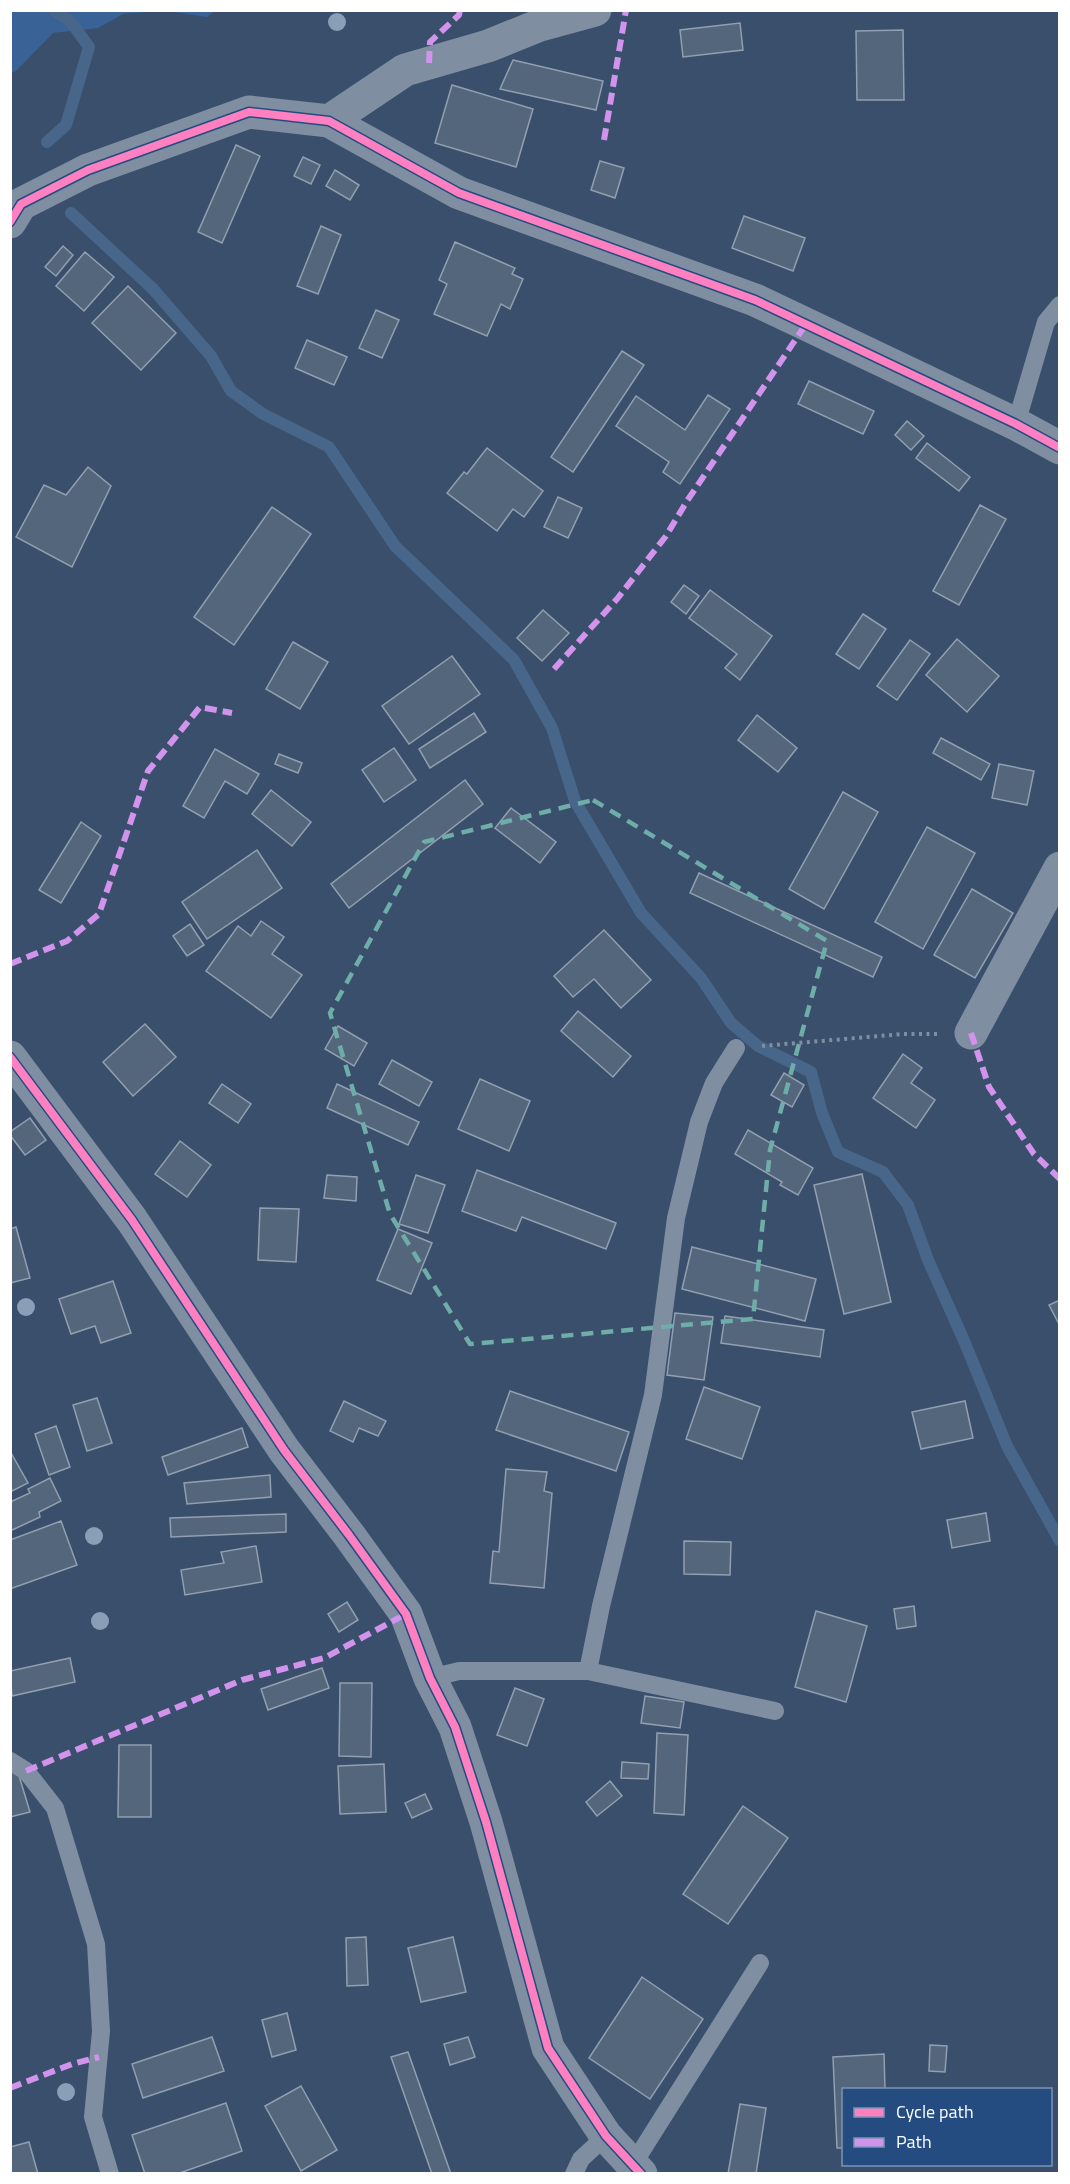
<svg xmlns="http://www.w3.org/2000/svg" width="1070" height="2184" font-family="'Titillium Web',sans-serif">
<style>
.green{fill:#396296}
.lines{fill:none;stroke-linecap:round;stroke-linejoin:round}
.stream{stroke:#48658a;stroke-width:12}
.building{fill:#54667c;stroke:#929fb0;stroke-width:1.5}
.path{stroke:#7f8ea1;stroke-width:4;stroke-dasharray:3 4.5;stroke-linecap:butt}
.service{stroke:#7f8ea1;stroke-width:18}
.minor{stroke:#7f8ea1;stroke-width:33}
.quiet{stroke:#d193ec;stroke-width:6;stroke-dasharray:12 6;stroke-linecap:butt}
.cycleway-casing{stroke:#244c80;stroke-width:11}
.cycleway{stroke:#ff80c0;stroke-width:8}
.tree{fill:#8b9eb7}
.marked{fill:none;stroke:#6fada8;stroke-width:4.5;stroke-dasharray:12 8;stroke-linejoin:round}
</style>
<rect width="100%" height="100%" fill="#394f6b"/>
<g class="green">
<polygon points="10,11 11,10 157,11 123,14 98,28 53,33 16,71 11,73"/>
<polygon points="168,11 215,10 215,11 207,17"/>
</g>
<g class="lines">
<g class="stream">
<polyline points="47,142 66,125 89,47 71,22 54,10"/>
<polyline points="71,213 153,289 211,356 231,391 263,414 329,447 395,546 514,660 552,728 575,801 641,913 701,978 731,1023 758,1046 811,1072 822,1113 838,1152 883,1172 908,1205 928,1260 965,1343 1007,1446 1060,1541"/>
</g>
</g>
<g class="building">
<polygon points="740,23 743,50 683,57 680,30"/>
<polygon points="903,30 904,100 857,100 856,31"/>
<polygon points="513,60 603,81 596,110 500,89"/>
<polygon points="452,85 533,109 516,167 435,143"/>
<polygon points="236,145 260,156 222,243 198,232"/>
<polygon points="303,157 320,165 311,184 294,176"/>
<polygon points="600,161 624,168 615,198 591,190"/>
<polygon points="335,170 359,185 350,200 326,186"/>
<polygon points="744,216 805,238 793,271 732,248"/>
<polygon points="321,226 341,235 318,294 297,286"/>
<polygon points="455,242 515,268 512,274 523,279 510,309 501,304 487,336 434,314 447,284 439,280"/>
<polygon points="63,246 73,255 56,276 45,267"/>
<polygon points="85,252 114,277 84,311 56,286"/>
<polygon points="128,286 176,333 141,370 92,323"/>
<polygon points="376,310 399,320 382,358 359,348"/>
<polygon points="307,340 347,357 334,385 295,368"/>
<polygon points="622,351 644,365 573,472 551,457"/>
<polygon points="809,381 874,411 863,434 798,404"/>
<polygon points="708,395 730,409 680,484 663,472 669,462 616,426 636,396 685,430"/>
<polygon points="907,421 924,436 911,450 895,435"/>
<polygon points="927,443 970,477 959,491 916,458"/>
<polygon points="487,448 543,491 524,517 513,509 497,531 447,493 464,472 467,474"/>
<polygon points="88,467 111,486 72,567 16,537 44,485 66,495"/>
<polygon points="558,497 582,508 568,538 544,527"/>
<polygon points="980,505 1006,519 959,605 933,591"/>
<polygon points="272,507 311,534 234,645 194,617"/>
<polygon points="684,585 699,596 686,614 671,602"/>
<polygon points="710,590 772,636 740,680 725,668 737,654 689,618"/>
<polygon points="543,610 569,633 542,661 517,638"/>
<polygon points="863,614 886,629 859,669 836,654"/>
<polygon points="957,639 999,676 967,712 926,675"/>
<polygon points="910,640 930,654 897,700 877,686"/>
<polygon points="293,642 328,662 300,709 266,689"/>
<polygon points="452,656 480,694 409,744 382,706"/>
<polygon points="474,713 486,732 430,768 419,749"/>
<polygon points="757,715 797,748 778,772 738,740"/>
<polygon points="941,738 990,764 981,780 933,753"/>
<polygon points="394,748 416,780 384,802 362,770"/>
<polygon points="215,749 259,774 247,794 225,781 204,818 183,806"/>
<polygon points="279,754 302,763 298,773 275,764"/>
<polygon points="999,764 1034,771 1027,805 992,798"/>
<polygon points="465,780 483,804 349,908 331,884"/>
<polygon points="271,790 311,822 292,846 252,814"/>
<polygon points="843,792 878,812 824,909 789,889"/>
<polygon points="511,808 556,842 540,863 495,828"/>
<polygon points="81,822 101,836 61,903 39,890"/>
<polygon points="927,827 975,853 923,949 875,922"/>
<polygon points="257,850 282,888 207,939 182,902"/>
<polygon points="699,873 882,957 873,977 690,893"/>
<polygon points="972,889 1013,913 975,978 934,955"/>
<polygon points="261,921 284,937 272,954 302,975 271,1018 206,971 238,926 251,936"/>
<polygon points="190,924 204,945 187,956 173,936"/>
<polygon points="604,930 651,980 621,1008 594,979 573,997 554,976"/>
<polygon points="578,1011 631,1056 613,1077 561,1031"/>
<polygon points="145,1024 176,1057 133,1096 103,1062"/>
<polygon points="338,1026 367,1043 354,1066 325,1049"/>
<polygon points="903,1054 922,1068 911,1083 935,1100 916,1128 873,1098"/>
<polygon points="392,1060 432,1082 419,1106 379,1084"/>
<polygon points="784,1073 804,1085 792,1107 771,1095"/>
<polygon points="480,1079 530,1101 509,1151 458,1129"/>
<polygon points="222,1084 251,1104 238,1123 209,1103"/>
<polygon points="337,1084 419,1122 408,1145 327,1108"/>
<polygon points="30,1118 46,1140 25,1155 10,1135 10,1132"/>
<polygon points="748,1130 813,1168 798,1195 780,1185 782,1182 735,1154"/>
<polygon points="180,1141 211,1165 187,1197 155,1174"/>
<polygon points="477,1170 616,1223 606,1249 522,1217 516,1231 462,1211"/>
<polygon points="862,1174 891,1302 844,1314 814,1185"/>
<polygon points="327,1175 357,1177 356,1201 324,1198"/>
<polygon points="416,1175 445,1185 428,1233 399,1224"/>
<polygon points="260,1208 299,1209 296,1262 258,1260"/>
<polygon points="16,1227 30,1278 10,1283 10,1229"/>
<polygon points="398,1229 432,1243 411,1294 377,1280"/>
<polygon points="692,1247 816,1279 805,1321 682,1289"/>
<polygon points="113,1281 131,1333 101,1343 95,1326 71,1334 59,1299"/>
<polygon points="1060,1300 1060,1326 1049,1305"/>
<polygon points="675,1313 713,1317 704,1380 667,1375"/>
<polygon points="725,1316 824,1330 820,1357 721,1343"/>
<polygon points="704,1387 760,1407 742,1459 686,1439"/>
<polygon points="510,1391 629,1432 616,1471 496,1430"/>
<polygon points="97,1398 112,1443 87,1451 73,1405"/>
<polygon points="344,1401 386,1421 378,1436 359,1428 353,1442 330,1431"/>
<polygon points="965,1401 973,1438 921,1449 912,1412"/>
<polygon points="56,1426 70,1467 49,1475 35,1434"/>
<polygon points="242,1428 248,1447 168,1475 162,1457"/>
<polygon points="10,1451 28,1483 10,1492"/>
<polygon points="506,1469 547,1472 544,1491 552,1493 544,1588 490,1583 493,1551 499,1552"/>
<polygon points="270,1475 271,1497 187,1504 184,1483"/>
<polygon points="50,1478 61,1501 39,1512 40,1517 10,1531 10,1502 30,1493 28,1489"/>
<polygon points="986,1513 990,1541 952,1548 947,1520"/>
<polygon points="286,1514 286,1532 171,1537 170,1518"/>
<polygon points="61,1521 77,1565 10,1589 10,1540"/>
<polygon points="684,1541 731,1542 730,1575 684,1574"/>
<polygon points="256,1546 262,1582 185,1595 181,1570 224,1563 221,1552"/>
<polygon points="347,1602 358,1620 339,1632 328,1614"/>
<polygon points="914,1606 916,1626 897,1629 894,1609"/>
<polygon points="816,1611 867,1626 846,1702 795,1687"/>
<polygon points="70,1658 75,1682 12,1696 10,1671"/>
<polygon points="322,1668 329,1688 268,1710 261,1689"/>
<polygon points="340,1683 372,1683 371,1757 339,1756"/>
<polygon points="515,1688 544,1699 527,1746 497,1735"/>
<polygon points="645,1696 684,1702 680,1728 641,1723"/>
<polygon points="657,1733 688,1735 684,1815 654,1813"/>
<polygon points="119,1745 151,1745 151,1817 118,1817"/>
<polygon points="622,1762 649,1764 648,1779 621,1778"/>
<polygon points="384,1764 386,1812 340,1814 338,1766"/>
<polygon points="17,1769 30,1812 10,1817 10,1771"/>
<polygon points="610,1781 622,1796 597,1816 586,1802"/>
<polygon points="425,1794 432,1809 412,1818 405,1803"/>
<polygon points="743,1806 788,1838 728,1924 683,1894"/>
<polygon points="366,1937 368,1985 347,1986 346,1938"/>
<polygon points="453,1937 466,1992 421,2002 408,1948"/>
<polygon points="642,1977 703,2019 650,2099 589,2058"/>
<polygon points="287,2013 296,2050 272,2057 262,2020"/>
<polygon points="212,2037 224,2071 143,2098 132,2064"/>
<polygon points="468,2037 475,2057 450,2065 444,2044"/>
<polygon points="930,2045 947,2046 945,2072 929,2071"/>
<polygon points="408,2052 451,2174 432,2174 391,2057"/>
<polygon points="884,2054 885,2089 844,2090 844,2148 837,2148 833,2057"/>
<polygon points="301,2086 337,2150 301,2171 265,2106"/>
<polygon points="226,2103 242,2151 177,2174 145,2174 132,2135"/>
<polygon points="740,2104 766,2108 756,2174 728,2174"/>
<polygon points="29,2142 38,2174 10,2174 10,2147"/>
</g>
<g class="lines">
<polyline class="path" points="762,1046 903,1034 937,1034"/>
<g class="service">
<polyline points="1016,424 1046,322 1060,305"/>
<polyline points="588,1671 775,1711"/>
<polyline points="430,1678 459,1671 588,1671 601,1606 653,1395 676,1218 699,1122 714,1083 736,1048"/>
<polyline points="10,1761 26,1771 55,1808 96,1944 101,2031 93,2117 110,2174"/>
<polyline points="632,2166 760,1963"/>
<polyline points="574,2174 581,2159 606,2136"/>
</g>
<g class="minor">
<polyline points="329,121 405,70 488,46 540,25 595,10"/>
<polyline points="10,222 21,204 88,170 249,112 329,121 459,193 755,300 1016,424 1060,448"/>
<polyline points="971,1033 1060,868"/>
<polyline points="10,1057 132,1220 284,1450 349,1535 406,1614 430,1678 455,1727 486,1822 548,2048 606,2136 641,2174"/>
</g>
<g class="quiet">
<polyline points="429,63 430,42 459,15 460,10"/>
<polyline points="604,140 626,10"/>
<polyline points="554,669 617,599 666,536 687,501 806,324"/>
<polyline points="10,964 67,941 99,914 148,771 200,707 232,713"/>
<polyline points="971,1033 989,1087 1034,1154 1060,1179"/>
<polyline points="26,1771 242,1680 324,1658 406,1614"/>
<polyline points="10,2088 72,2064 99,2057"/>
</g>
<g class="cycleway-casing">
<g id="cycleway">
<polyline points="10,222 21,204 88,170 249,112 329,121 459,193 755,300 1016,424 1060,448"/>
<polyline points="10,1057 132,1220 284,1450 349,1535 406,1614 430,1678 455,1727 486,1822 548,2048 606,2136 641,2174"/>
</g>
</g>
<use href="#cycleway" class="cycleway"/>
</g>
<g class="tree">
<circle cx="337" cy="22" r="9"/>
<circle cx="26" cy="1307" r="9"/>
<circle cx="94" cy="1536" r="9"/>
<circle cx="100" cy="1621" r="9"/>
<circle cx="66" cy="2092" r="9"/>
</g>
<path class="marked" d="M 593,800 L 827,941 L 770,1150 L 753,1319 L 470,1344 L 390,1214 L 330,1013 L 424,842 Z"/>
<rect width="1070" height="2184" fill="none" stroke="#ffffff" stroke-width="24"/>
<rect x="842" y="2088" width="210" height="78" fill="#244c80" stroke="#7c94b3" stroke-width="1.5"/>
<rect x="854" y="2108" width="30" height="9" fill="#ff80c0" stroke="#7c94b3" stroke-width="1.5"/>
<text x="896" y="2118" font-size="18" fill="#ffffff">Cycle path</text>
<rect x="854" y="2138" width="30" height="9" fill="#d193ec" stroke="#7c94b3" stroke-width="1.5"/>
<text x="896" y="2148" font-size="18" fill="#ffffff">Path</text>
</svg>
